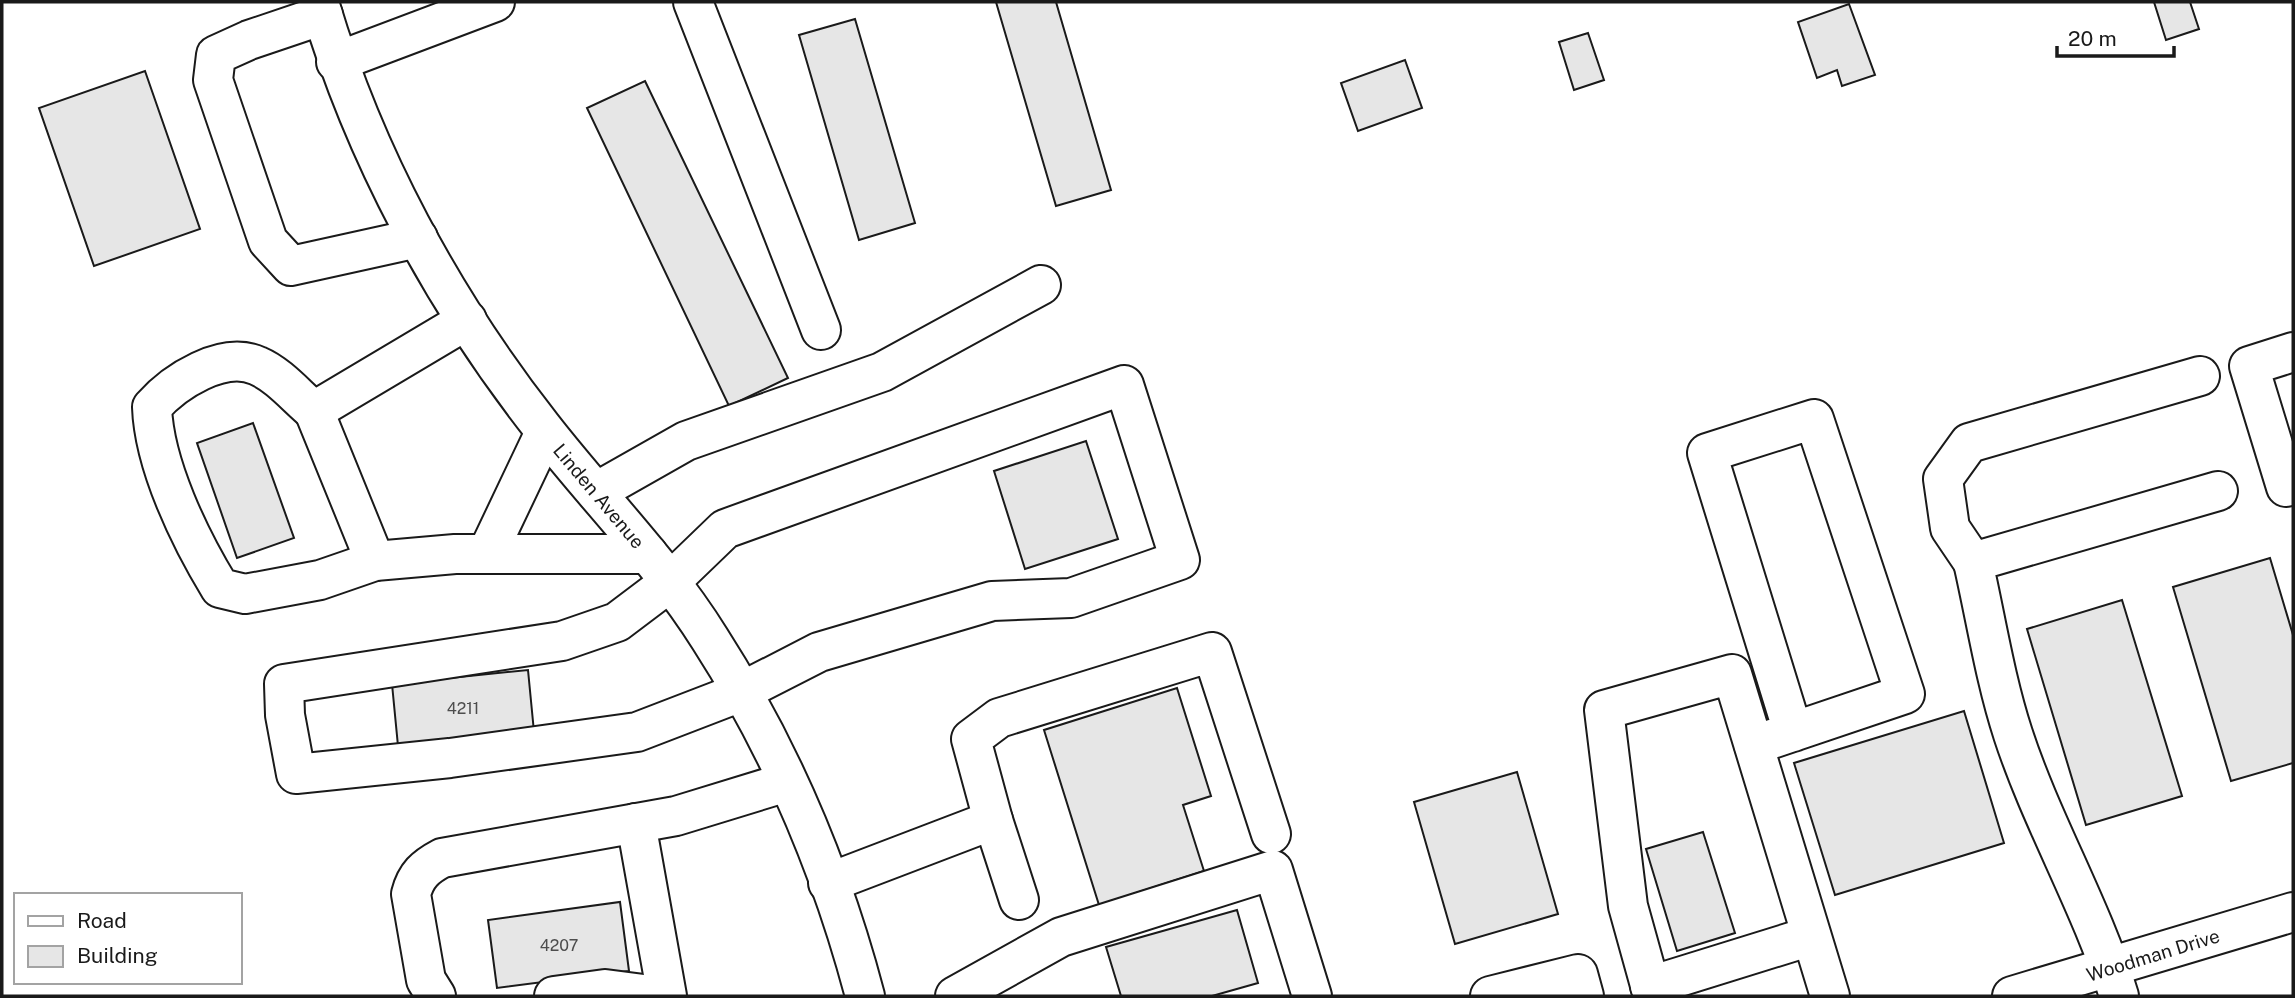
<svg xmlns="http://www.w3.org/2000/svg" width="2295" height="998" font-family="'Public Sans',sans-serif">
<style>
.building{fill:#e6e6e6;stroke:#1a1a1a;stroke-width:2}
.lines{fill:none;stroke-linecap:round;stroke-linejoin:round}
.minor-casing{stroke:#1a1a1a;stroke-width:42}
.major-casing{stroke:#1a1a1a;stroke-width:42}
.minor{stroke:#fff;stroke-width:38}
.major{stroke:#fff;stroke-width:38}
.labels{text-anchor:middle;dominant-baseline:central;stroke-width:5;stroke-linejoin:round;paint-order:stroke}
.number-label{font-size:16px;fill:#4d4d4d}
.street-label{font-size:19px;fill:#1a1a1a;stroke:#fff}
</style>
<rect width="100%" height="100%" fill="#fff"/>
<g class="building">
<polygon points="996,2 1056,2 1111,190 1056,206"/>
<polygon points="2154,2 2190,2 2199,29 2166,40"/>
<polygon points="1849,4 1875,75 1842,86 1837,70 1817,78 1798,22"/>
<polygon points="855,19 915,223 859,240 799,35"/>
<polygon points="1588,33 1604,80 1574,90 1559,42"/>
<polygon points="1405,60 1422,108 1358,131 1341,83"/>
<polygon points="145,71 200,229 94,266 39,108"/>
<polygon points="645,81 788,378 729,406 587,108"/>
<polygon points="253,423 294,538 237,558 197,443"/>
<polygon points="1086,441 1118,539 1025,569 994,471"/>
<polygon points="2270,558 2293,635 2293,763 2231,781 2173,587"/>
<polygon points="2122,600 2182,796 2086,825 2027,629"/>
<polygon points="528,670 534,732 398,746 392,684"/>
<polygon points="1177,688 1211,796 1183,805 1204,871 1099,905 1044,730"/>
<polygon points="1964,711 2004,843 1835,895 1794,763"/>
<polygon points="1517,772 1558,914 1455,944 1414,802"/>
<polygon points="1703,832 1735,933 1677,951 1646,849"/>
<polygon points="620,902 629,971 497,988 488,920"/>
<polygon points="1237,910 1258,983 1212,996 1121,996 1106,947"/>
</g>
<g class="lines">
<g class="minor-casing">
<g id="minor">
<polyline points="693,2 821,330"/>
<polyline points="323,15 249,40 216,55 213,80 268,241 291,266 418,238"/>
<polyline points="336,62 495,2"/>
<path d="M 467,320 L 314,411 C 297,397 279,375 258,366 C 223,350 174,382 152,407 C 154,465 190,539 220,588 L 245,594 L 320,580 L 375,561 L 455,554 L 648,554"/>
<polyline points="2293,352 2249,366 2286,487 2293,485"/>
<polygon points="1124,385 1180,560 1071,598 992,601 819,652 741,692 637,732 450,758 296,774 285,715 284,684 562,641 617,622 670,582 725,529"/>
<polyline points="314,411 375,561"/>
<polyline points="596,492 686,441 882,372 1041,285"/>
<polyline points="487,554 545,432"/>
<polyline points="1973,562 1950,528 1943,479 1969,443 2200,376"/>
<polyline points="1754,745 1905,694 1814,419 1707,453 1793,732"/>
<polyline points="993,820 1019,900"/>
<polyline points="636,823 667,996"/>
<polyline points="828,883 993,820 971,739 999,718 1212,652 1271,834"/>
<polyline points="1650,986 1811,936"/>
<path d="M 436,996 L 426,980 L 411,894 C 416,875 425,867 442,858 L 676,816 L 787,782"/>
<polyline points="554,996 605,989 659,996"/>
<polyline points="955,996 1061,937 1273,870 1312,996"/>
<polyline points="1490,996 1578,974 1584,996"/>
<polyline points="1653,996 1628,906 1604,710 1732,674 1830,996"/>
<path d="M 2119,996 C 2092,907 2042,823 2013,734 C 1995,679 1986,619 1973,562 L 2218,491"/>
</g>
</g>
<g class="major-casing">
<g id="major">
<path d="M 319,2 C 364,155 443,301 542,427 C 597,498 662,562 710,639 C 780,748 832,871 865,996"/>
<polyline points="2012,996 2293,912"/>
</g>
</g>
<use href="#minor" class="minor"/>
<use href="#major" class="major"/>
</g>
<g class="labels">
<g class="number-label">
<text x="463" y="708">4211</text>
<text x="559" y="945">4207</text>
</g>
<g class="street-label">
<text transform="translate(599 496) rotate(50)">Linden Avenue</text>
<text transform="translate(2153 955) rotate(-17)">Woodman Drive</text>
</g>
</g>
<rect width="2295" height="998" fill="none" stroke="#1a1a1a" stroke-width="7"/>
<rect x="14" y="893" width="228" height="91" fill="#ffffff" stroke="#a3a3a3" stroke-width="2"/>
<rect x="28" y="916" width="35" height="10" fill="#ffffff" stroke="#a3a3a3" stroke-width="2"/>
<text x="77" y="928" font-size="21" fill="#1a1a1a">Road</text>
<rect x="28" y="946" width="35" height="21" fill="#e6e6e6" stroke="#a3a3a3" stroke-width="2"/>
<text x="77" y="963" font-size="21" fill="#1a1a1a">Building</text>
<path d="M2057 46v10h117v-10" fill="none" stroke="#1a1a1a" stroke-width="3.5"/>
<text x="2068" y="46" font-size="21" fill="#1a1a1a" stroke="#ffffff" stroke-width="5" paint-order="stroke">20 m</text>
</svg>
